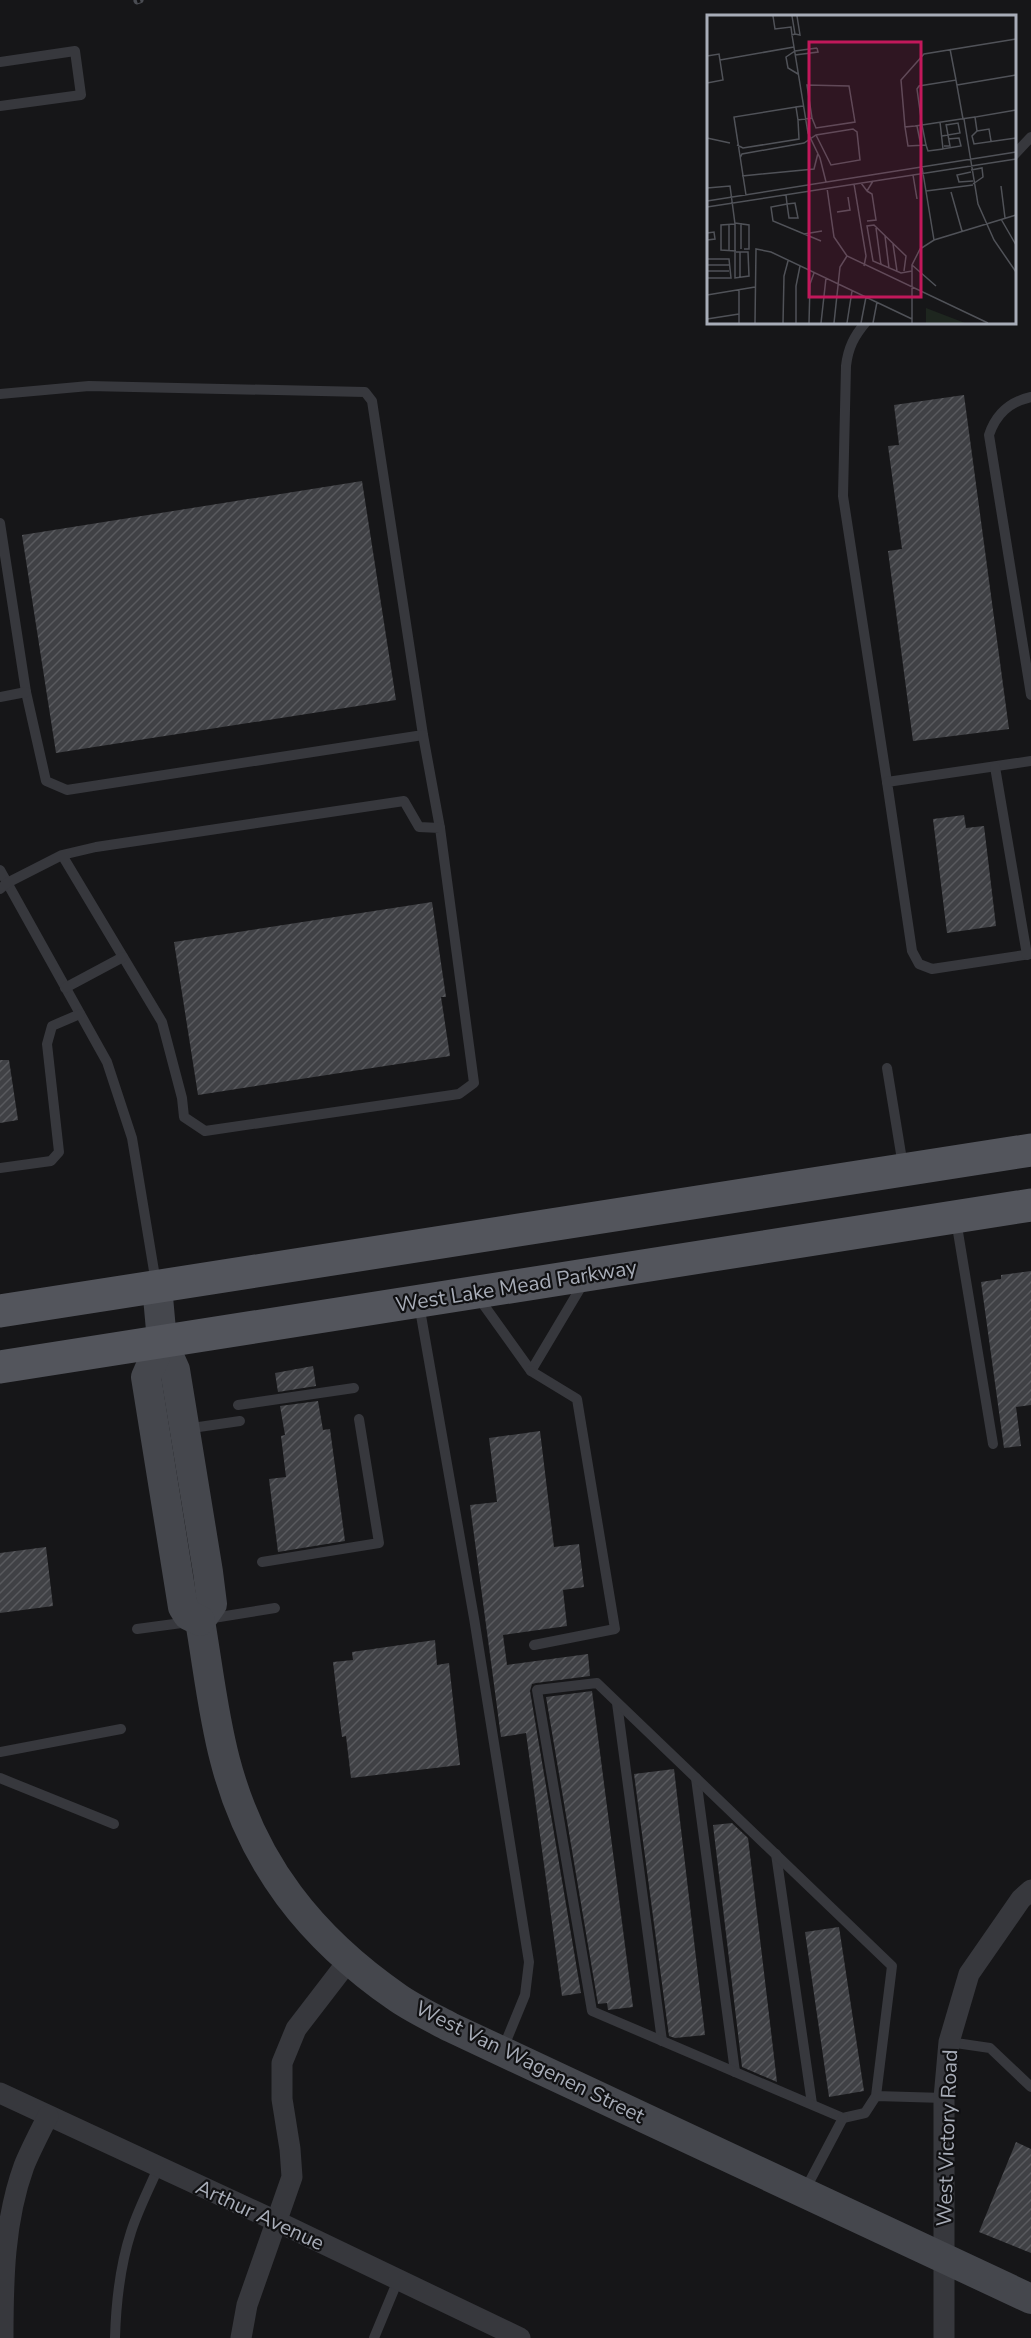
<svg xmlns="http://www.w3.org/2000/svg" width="1031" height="2338" font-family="'Nunito Sans',sans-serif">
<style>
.building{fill:url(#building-hatch)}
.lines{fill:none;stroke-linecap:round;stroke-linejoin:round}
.service{stroke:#37383d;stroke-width:10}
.minor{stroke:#37383d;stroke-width:21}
.secondary{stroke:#45474d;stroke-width:30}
.primary{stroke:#53555c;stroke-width:33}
.rail-casing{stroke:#4a4c52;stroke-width:7}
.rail{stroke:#111113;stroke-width:4.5;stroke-dasharray:14;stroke-linecap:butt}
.labels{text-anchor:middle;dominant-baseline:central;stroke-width:4.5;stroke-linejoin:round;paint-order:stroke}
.street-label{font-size:21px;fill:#a8adb8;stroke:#111113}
.inset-road{fill:none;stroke:#505258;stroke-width:1.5}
.view{fill:#c2185b;fill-opacity:0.15;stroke:#c2185b;stroke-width:3}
.inset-edge{fill:none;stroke:#a8adb8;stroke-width:3}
</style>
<defs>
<pattern id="building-hatch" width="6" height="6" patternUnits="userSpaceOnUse" patternTransform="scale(1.5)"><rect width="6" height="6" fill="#404145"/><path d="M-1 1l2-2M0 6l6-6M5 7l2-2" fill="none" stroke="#595a5e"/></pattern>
</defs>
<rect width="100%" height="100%" fill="#161618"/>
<g class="building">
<polygon points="964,395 1009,729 913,741 888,551 902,549 888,446 899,445 894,405"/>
<polygon points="362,481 396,700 56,753 22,535"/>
<polygon points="964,815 966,828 984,826 996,926 947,933 933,819"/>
<polygon points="432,902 446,997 441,997 450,1056 198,1095 174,942"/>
<polygon points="0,1060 9,1060 18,1120 0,1123"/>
<polygon points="1031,1271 1031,1405 1016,1407 1021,1446 1004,1448 981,1282 1001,1279 1001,1275"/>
<polygon points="313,1366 316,1386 278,1392 275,1373"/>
<polygon points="318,1401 323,1430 330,1429 345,1541 278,1552 269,1479 286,1477 281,1436 285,1435 280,1406"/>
<polygon points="540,1431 554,1547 579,1544 584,1587 563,1590 567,1626 503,1635 507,1665 588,1654 590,1676 536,1683 532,1684 530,1691 581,1993 562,1996 526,1733 501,1737 470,1505 497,1502 489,1438"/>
<polygon points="46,1547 53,1606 0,1613 0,1553"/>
<polygon points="435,1640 437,1665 449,1663 460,1765 351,1778 346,1736 342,1737 333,1662 353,1660 352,1652"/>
<polygon points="592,1691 633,2007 608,2010 607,2003 598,2004 546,1697"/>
<polygon points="674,1769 705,2035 675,2038 669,2036 634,1774"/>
<polygon points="732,1823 748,1838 777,2082 742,2067 713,1825"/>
<polygon points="839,1927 864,2091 829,2097 805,1932"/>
<polygon points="1016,2142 1031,2149 1031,2253 979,2232"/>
</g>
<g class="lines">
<g class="service">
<polyline points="0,62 75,51 81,95 0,106"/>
<polyline points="1014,155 1031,137"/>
<path d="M 866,322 C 854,336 848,348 846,366 L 843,496 L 887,782"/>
<polyline points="0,394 89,386 365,392 372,401 423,735 67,790 46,781 26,692 0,523"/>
<path d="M 1031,397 C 1009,402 996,414 989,435 L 1031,695"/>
<polyline points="0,697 26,692"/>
<polyline points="423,735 440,828"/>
<polyline points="1031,761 887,782 912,951 919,964 932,969 1031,954"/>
<polyline points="995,767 1027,955"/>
<polyline points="0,870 107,1062 132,1138 156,1283"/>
<polyline points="0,889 7,883 62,855 96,847 404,801 419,827 440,828 474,1083 459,1094 205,1131 184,1117 182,1098 162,1022 62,855"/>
<polyline points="65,988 123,957"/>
<polyline points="887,1068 903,1166"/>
<polyline points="0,1168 51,1161 59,1152 47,1044 52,1026 80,1014"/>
<polyline points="956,1220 993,1444"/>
<polyline points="478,1297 531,1371 584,1282"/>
<polyline points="419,1304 474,1618 529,1962 525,1995 502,2051"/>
<polyline points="531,1371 577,1399 615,1629 534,1645"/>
<polyline points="238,1405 354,1388"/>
<polyline points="185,1429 240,1421"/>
<polyline points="262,1562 379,1543 359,1419"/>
<polyline points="207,1619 275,1608"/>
<polyline points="137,1629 189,1622"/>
<polyline points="617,1703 662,2041"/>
<polyline points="0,1752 121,1729"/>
<polyline points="0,1778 114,1824"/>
<polyline points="696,1778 735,2072"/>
<polyline points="776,1854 812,2104"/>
<polyline points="949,2042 990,2048 1031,2087"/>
<polyline points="876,2096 892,1966 597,1683 537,1690 592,2011 843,2118 865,2113 876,2096 944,2098"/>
<polyline points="804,2192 843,2118"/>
<path d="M 115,2338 C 116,2302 120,2266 131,2232 C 138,2210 149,2189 158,2168"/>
<polyline points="374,2338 398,2280"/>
</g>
<g class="minor">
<polyline points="0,2093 276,2221 520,2338"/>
<path d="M 3,2338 C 3,2280 4,2221 24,2166 C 31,2149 40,2132 48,2116"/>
<polyline points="241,2338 247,2305 292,2177 290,2149 282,2099 282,2063 296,2029 349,1960"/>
<polyline points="944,2338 944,2098 949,2042 969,1974 1021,1899 1031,1890"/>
</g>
<g class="secondary">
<path d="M 157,1286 L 162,1341 L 175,1370 L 208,1572 L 212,1604 L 200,1621 C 208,1667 213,1715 225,1760 C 252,1864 311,1938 398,1998 C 414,2009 433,2018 450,2027 L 1031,2299"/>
<polyline points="162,1341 146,1377 183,1607 188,1615 200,1621"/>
</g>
<g class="primary">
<polyline points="0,1311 1031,1150"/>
<polyline points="0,1367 1031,1205"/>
</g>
<g class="rail-casing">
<polyline id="rail" points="137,1 140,0"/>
</g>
<use href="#rail" class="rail"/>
</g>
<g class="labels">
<g class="street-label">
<text transform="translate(516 1286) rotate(-9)">West Lake Mead Parkway</text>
<text transform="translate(530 2062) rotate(26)">West Van Wagenen Street</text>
<text transform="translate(947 2138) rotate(-88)">West Victory Road</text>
<text transform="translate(260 2215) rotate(25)">Arthur Avenue</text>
</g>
</g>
<g transform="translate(707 15)">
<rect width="309" height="309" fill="#161618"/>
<path d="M 219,293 L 258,308 L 219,308 Z" fill="#1e261f"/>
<path class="inset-road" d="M 66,1 L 68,14 L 84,12 L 85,20 L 88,19M 85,1 L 88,19M 88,19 L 93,20 L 90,1M 85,20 L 101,118 L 113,143 L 119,167M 243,34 L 249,65M 88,40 L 111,37 L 110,33M 0,41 L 12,39 L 16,65 L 0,68M 13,45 L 87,32M 91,59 L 81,53 L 79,42 L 88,36 L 110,33M 250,70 L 309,60M 96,91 L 89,92 L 91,105 L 105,103 L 100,70 L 142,71 L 148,107 L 109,113 L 105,103M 309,95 L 268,102 L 270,116 L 265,121 L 267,129 L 309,123M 256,104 L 249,65 L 212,71 L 210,74 L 215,110 L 219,130 L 201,131 L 198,112 L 208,111 L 215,110 L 254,104 L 268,102M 257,104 L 271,189 L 287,225 L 309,257M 210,111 L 214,131M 198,112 L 194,65 L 217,39 L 309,24M 270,116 L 282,114 L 284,126M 235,121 L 253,118 L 251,108 L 239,110M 0,123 L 23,128M 30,130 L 36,133 L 92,124 L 91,105M 219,130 L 221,136 L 236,134 L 233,107M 237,131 L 243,131 L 239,109M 235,134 L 254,131 L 252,123 L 241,124M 33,143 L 35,139 L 97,128 L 109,120 L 146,114 L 150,117 L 153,145 L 124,150 L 109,120M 215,152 L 227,225M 264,155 L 275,153 L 276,162 L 266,169M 264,157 L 250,160 L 252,167 L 266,166M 206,160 L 210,184M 35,161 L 107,154 L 111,138M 154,168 L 160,176 L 166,166M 147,169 L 159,241 L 157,251M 294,171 L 298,203M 0,173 L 23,171 L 28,209 L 28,263 L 42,261 L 41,237 L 29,237M 120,173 L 127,222 L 140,241 L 281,308M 160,176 L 165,179 L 169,205 L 160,206M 219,176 L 266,170M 244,177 L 255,216M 39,180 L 27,102 L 89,92M 79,180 L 80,189 L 82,203 L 91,203 L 88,188 L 80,189 L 64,192 L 66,206 L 114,226M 0,186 L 309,137M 0,192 L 309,144M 130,197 L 143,195 L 141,182M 294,204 L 309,230M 28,208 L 42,210 L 42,234 L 37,234M 34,208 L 34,234M 28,209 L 14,210 L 14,235 L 29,236M 169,213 L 174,250M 0,218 L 7,217 L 8,224 L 0,225M 97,219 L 115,216M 178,221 L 182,253M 186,229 L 190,256M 22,236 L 22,209M 33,237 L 33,262M 0,244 L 22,244 L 24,263 L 0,263M 0,250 L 23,250M 205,250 L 229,271M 0,256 L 22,256M 197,256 L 199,241 L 167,210 L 160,211 L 166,246 L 194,258 L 205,256M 32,275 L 32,308M 0,280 L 48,272M 0,304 L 32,299M 48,308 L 49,234 L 64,237 L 205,304M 76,308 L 77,261 L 81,246M 89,308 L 89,271 L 93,251M 102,308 L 103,269 L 107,258M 114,308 L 119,263M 127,308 L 133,252 L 140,241M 140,308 L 145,276M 154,308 L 159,282M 166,308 L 170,287M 205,308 L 205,250 L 213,234 L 227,225 L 309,200"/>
<path class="view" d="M 102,27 L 214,27 L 214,282 L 102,282 Z"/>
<rect width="309" height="309" class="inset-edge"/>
</g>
</svg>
